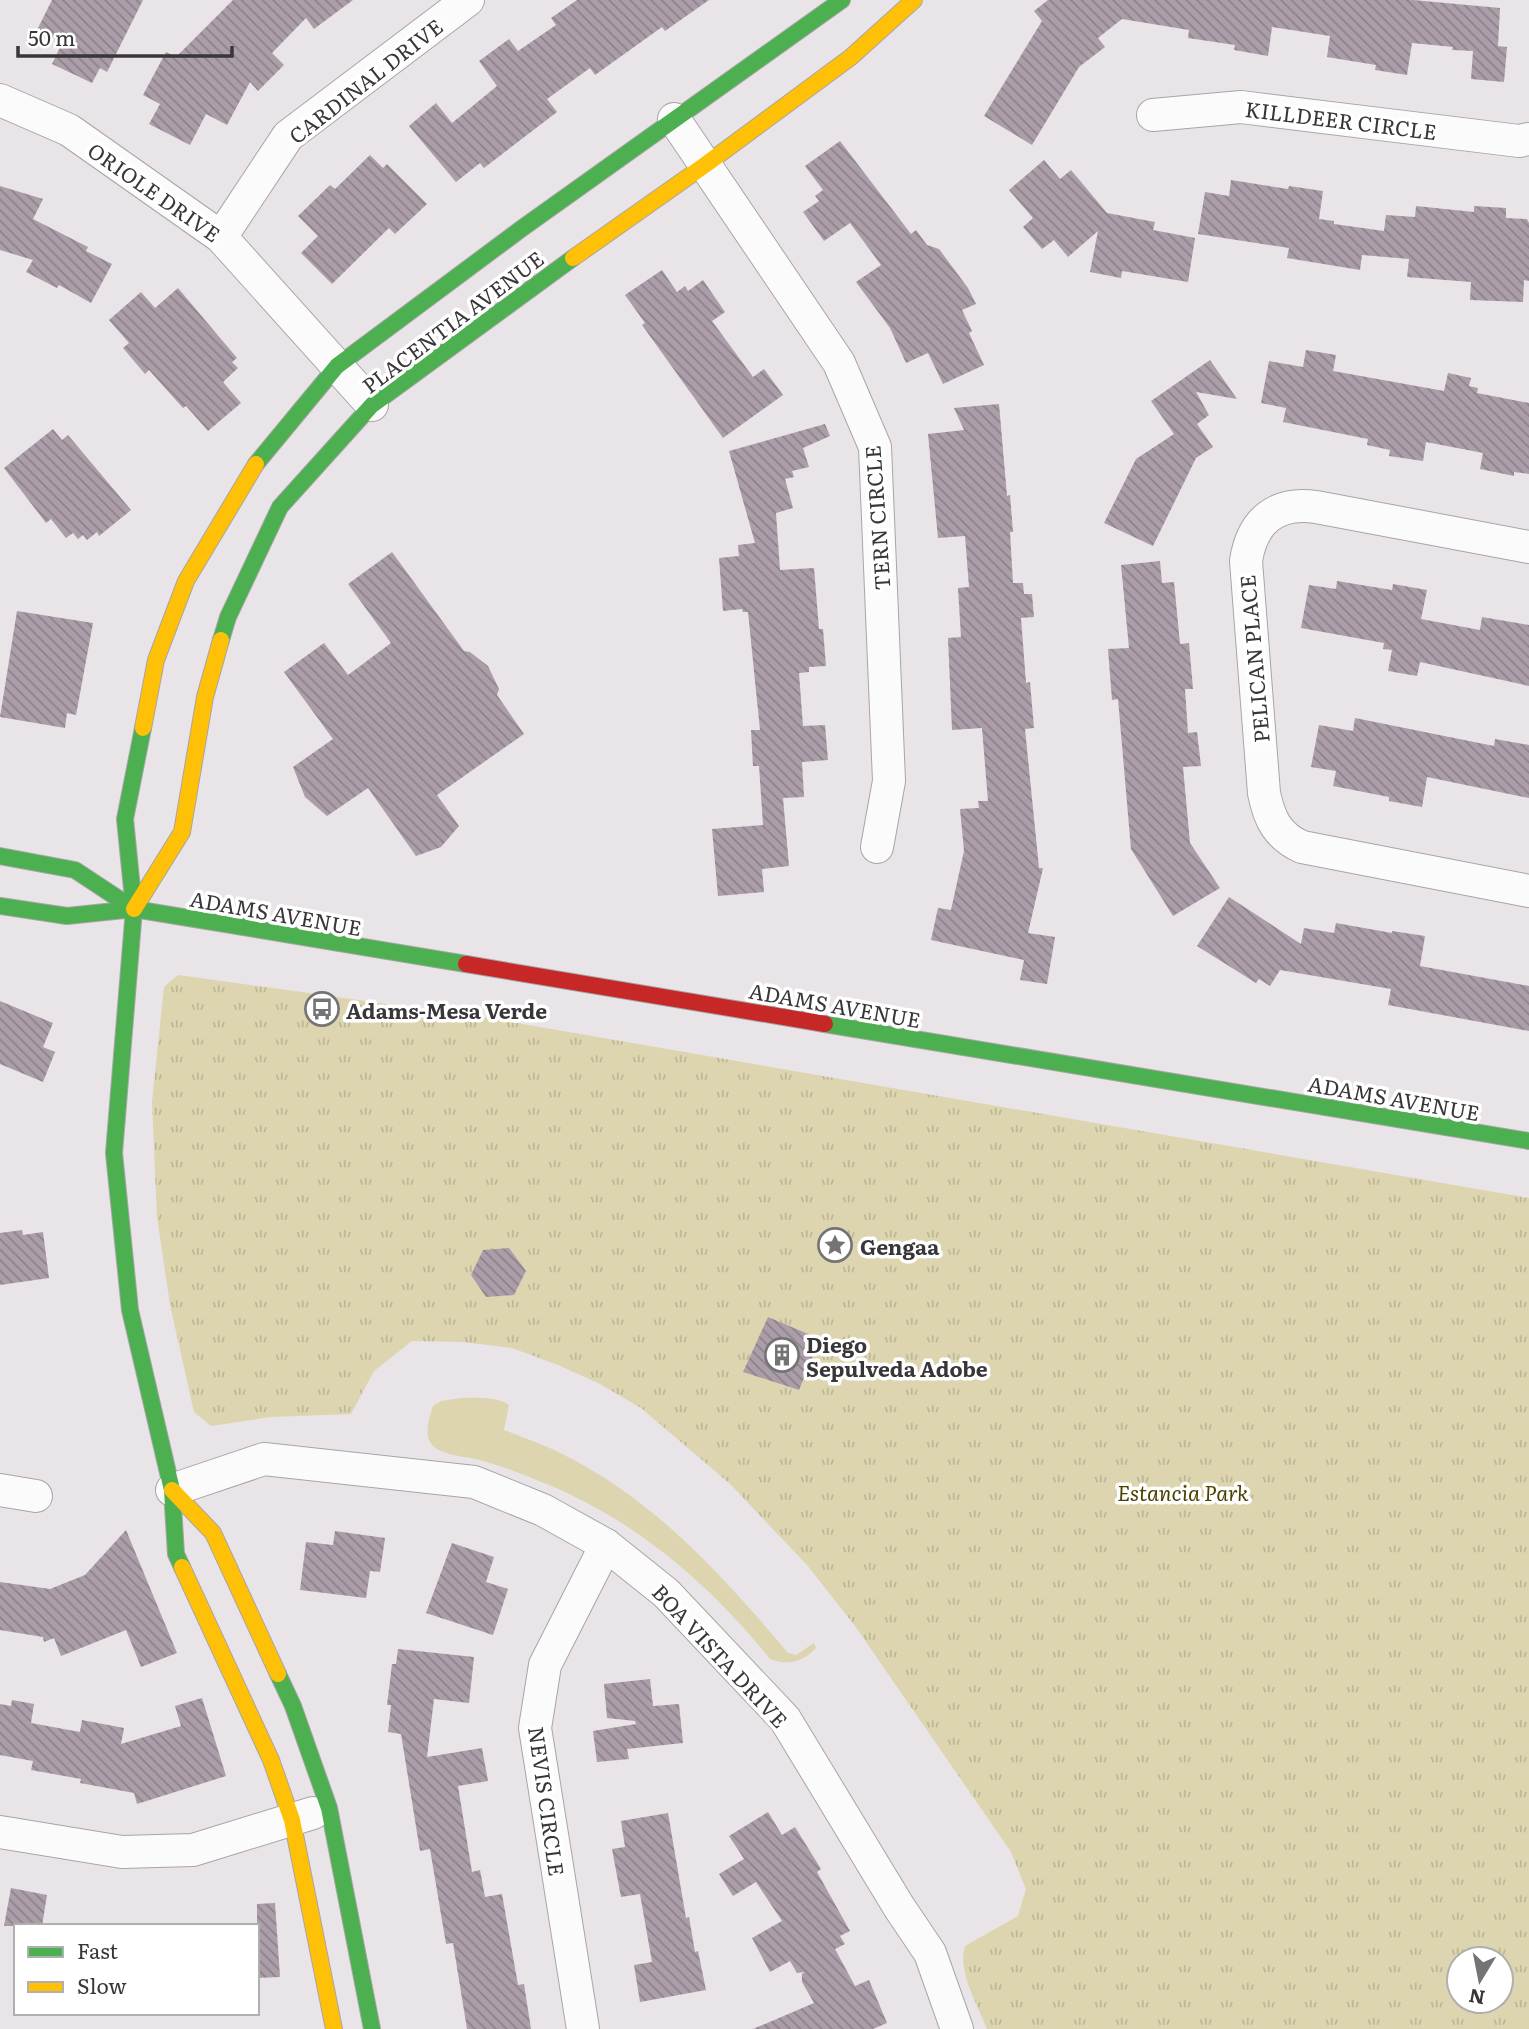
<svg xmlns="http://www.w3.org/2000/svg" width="1529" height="2029" font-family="Literata,serif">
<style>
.grass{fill:#dcd5af}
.park{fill:url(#park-tufts);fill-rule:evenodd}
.building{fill:url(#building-back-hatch)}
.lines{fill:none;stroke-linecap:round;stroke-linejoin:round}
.street-casing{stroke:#a8a5a7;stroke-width:34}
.fast-casing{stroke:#a8a5a7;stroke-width:18}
.slow-casing{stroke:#a8a5a7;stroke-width:18}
.jam-casing{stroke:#a8a5a7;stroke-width:18}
.street{stroke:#fcfbfb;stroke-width:32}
.fast{stroke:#4caf50;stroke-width:16}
.slow{stroke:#ffc107;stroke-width:16}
.jam{stroke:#c62828;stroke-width:16}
.labels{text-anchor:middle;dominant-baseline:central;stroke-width:7;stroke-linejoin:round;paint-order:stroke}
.street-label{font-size:21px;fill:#383638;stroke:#fff}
.poi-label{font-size:21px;font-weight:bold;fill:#383638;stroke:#fff;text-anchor:start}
.park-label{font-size:21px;font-style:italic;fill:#4a4300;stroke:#fff}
</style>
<defs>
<pattern id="park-tufts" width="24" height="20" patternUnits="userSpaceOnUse" patternTransform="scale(1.75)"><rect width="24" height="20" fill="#dcd5af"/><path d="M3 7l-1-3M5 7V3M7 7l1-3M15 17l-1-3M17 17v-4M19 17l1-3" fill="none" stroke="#beb797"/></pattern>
<pattern id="building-back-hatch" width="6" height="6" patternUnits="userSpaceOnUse" patternTransform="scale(1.75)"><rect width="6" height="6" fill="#ab9ea9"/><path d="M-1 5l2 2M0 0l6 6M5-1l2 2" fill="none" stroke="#8c828b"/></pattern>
</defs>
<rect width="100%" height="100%" fill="#e9e4e7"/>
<path class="grass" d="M 461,1398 C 476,1398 496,1396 509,1405 L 504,1430 C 524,1438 545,1445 564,1455 C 655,1500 724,1577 788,1653 L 796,1655 L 814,1643 L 816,1648 C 803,1662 788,1666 770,1659 C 712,1586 636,1521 549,1485 C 526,1476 503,1466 479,1460 C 465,1456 444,1456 433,1446 C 423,1436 429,1418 433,1406 L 441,1401 Z"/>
<path class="park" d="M 178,975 L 488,1018 L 1529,1198 L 1529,2029 L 987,2029 C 978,2005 957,1972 965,1946 L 1018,1916 L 1026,1889 L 1011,1852 L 855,1626 L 807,1565 L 729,1483 L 641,1408 L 598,1383 L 558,1365 L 512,1348 L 463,1342 L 412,1341 L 374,1371 L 351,1414 L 271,1417 L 211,1426 L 194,1412 L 170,1305 L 157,1217 L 152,1102 L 164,987 ZM 1459,1959 L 1501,1959 L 1501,2001 L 1459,2001 Z"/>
<g class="building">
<polygon points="52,0 143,0 107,72 100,68 92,83 52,64 62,43 37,30"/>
<polygon points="233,0 353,0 314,29 306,18 272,53 284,65 258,91 250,82 227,125 206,114 190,145 149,124 160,104 143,95 166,52 176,57"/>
<polygon points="577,0 709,0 665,31 662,27 595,75 590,68 547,99 557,112 484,168 480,163 456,182 409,126 436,103 452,123 497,86 479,61 509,39 518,51 556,25 551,18"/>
<polygon points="1048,0 1413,0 1500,8 1498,46 1507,47 1504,82 1471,79 1473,51 1452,50 1453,47 1412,43 1407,75 1375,70 1376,65 1327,57 1330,36 1272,27 1268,56 1234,50 1235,45 1188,38 1189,30 1122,19 1098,38 1105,47 1079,67 1032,145 984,116 1042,21 1034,11"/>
<polygon points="840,141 911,234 916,230 927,245 939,249 968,288 976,304 962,310 972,331 969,333 984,365 943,384 928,353 906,363 890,328 856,282 881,265 850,223 824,241 803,212 819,201 815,196 823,190 805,166"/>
<polygon points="370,155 383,168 387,164 427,204 395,234 389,228 332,284 301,253 318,236 298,216 330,185 335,189"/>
<polygon points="1044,160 1060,179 1071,170 1107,213 1155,222 1153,230 1195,238 1188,282 1122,271 1121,278 1090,272 1098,231 1068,257 1054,240 1042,249 1023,227 1033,218 1009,190"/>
<polygon points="1231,180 1288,189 1289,186 1323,191 1319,219 1334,221 1334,224 1384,231 1386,215 1415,217 1416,206 1474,212 1474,206 1506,208 1506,218 1527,219 1529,223 1529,281 1524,280 1523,302 1470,300 1471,282 1407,277 1409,259 1362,255 1360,270 1287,258 1289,248 1198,234 1205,192 1229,196"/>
<polygon points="0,186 43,199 33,219 88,247 86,251 112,264 91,303 59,285 57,288 26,272 33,260 0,250"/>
<polygon points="662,270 677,292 685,286 688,291 703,280 725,312 712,321 753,377 764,369 783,395 723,438 642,325 645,323 625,295"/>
<polygon points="178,288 237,358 232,362 238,368 223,382 241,403 208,431 186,406 183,408 149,370 145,374 123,348 129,343 109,320 141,292 155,308"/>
<polygon points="1306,350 1336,355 1333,371 1444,391 1448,373 1471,378 1469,386 1478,388 1477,393 1529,403 1529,474 1514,472 1514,476 1480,469 1483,453 1426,442 1423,461 1389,456 1390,450 1367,445 1368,439 1283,422 1286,408 1261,403 1269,361 1303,367"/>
<polygon points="1210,360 1237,399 1196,392 1209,415 1197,424 1213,447 1196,458 1153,546 1104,523 1136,459 1174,434 1151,401"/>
<polygon points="999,404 1007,496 1010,495 1013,532 1010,532 1013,583 1023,583 1024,594 1032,594 1034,617 1021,618 1026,683 1030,682 1034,728 1025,729 1039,868 1043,868 1028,933 1055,937 1047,984 1020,980 1024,960 931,940 938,908 951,910 964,851 960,809 979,808 978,801 988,801 982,728 952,730 948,638 961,637 958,588 969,587 965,536 938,538 928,434 964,430 954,408"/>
<polygon points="825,424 830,436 803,448 809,467 792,471 794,477 785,479 793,508 776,513 780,570 814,568 819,629 823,629 826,666 809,667 809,672 799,673 803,726 825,725 828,760 802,762 804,797 783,798 789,866 762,869 764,892 718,896 712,829 763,825 759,766 753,766 751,730 760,730 748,612 743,612 742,609 723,611 719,558 739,556 738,545 755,543 729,451"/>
<polygon points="53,429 62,440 68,435 131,510 99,536 97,532 87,540 83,535 78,539 73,533 66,538 51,519 46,523 4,468"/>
<polygon points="392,552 464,651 470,652 488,666 499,689 497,695 524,734 437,795 459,826 441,847 416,856 368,788 327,816 305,797 293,767 333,739 284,672 324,643 348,675 391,643 348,584"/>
<polygon points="1160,561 1162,583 1174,582 1180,644 1189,643 1193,689 1185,689 1188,733 1197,732 1201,766 1183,767 1190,843 1220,888 1173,916 1131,849 1118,699 1112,700 1108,649 1129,648 1121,565"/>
<polygon points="1337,581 1392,590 1393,584 1427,590 1421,619 1480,630 1482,617 1529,625 1529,686 1420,662 1417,676 1388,671 1392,650 1383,649 1384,643 1301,628 1309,585 1336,589"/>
<polygon points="17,611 93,623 76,715 67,713 65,728 0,717"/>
<polygon points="1355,718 1494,746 1495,739 1529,745 1529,798 1427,777 1422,807 1389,801 1389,797 1333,786 1336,771 1311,767 1319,725 1353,731"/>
<polygon points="1229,897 1301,944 1304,928 1334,933 1336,923 1392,933 1392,931 1425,936 1420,966 1529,986 1529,1031 1388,1005 1391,989 1280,970 1270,986 1259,979 1256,983 1197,946"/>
<polygon points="0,1001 53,1023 43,1047 55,1052 43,1082 0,1064"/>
<polygon points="22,1230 23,1235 43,1232 49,1278 0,1285 0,1233"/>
<polygon points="509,1248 526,1271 514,1295 486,1297 471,1275 483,1250"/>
<polygon points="768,1317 820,1339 799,1390 743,1372"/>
<polygon points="126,1530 177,1653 141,1667 126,1630 61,1656 54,1638 44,1642 43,1637 0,1630 0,1582 50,1589 85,1575"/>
<polygon points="335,1531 385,1538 380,1572 370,1571 366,1598 300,1590 306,1542 333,1545"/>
<polygon points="452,1543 494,1557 486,1582 508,1589 493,1635 426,1613"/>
<polygon points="398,1649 474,1657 469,1703 434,1699 427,1757 482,1748 488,1781 458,1786 472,1872 480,1870 485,1897 502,1894 518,1985 524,1984 531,2029 467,2029 453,1943 446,1944 430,1849 420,1851 401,1734 388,1732 391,1705 387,1705 392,1664 396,1664"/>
<polygon points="650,1679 653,1706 679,1704 683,1743 627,1749 629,1759 597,1762 593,1731 636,1724 635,1721 607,1718 604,1684"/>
<polygon points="202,1698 226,1776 137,1804 134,1793 80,1783 81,1779 31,1770 33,1761 0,1755 0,1704 11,1706 12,1700 34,1704 31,1723 80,1732 82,1720 124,1728 121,1744 181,1726 175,1706"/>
<polygon points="768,1812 782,1835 795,1827 821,1869 817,1872 850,1931 840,1936 845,1944 835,1949 855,1986 869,1980 887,2023 873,2029 753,2029 814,2003 802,1982 802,1974 805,1972 797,1973 790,1961 770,1972 752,1938 782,1921 756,1882 733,1896 719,1874 744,1859 729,1836"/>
<polygon points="668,1813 686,1918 689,1917 695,1952 698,1951 706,1990 640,2002 634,1965 652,1962 640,1894 621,1897 612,1849 625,1847 621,1821"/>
<polygon points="11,1888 47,1895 42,1926 4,1926"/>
<polygon points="275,1903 280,1977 257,1978 257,1904"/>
</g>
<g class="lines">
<g class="street-casing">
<g id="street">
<polyline points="0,100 69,130 221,237 372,405"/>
<polyline points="1153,115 1241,107 1519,141 1529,139"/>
<polyline points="674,119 839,363 875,447 889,781 877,847"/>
<polyline points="221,237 288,136 468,0"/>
<path d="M 1529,547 L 1316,507 C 1275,501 1252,522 1246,561 L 1264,793 C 1269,818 1277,836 1302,847 L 1529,891"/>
<polyline points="0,1490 36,1496"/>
<polyline points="172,1490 264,1459 474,1482 543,1510 606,1545 666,1593 785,1719 899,1907 930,1953 957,2029"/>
<polyline points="0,1832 122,1852 193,1850 313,1813"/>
<polyline points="583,2029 535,1728 545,1665 606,1545"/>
</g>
</g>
<g class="fast-casing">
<g id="fast">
<polyline points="256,464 337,366 521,229 842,0"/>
<polyline points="221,640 228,617 280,507 372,405 573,258"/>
<polyline points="143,728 125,819 134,909 114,1153 130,1310 172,1490 176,1554 182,1567"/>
<polyline points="0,856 75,870 134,909"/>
<polyline points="0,906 67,916 134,909 466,964"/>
<polyline points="825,1024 1529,1141"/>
<polyline points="278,1674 293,1706 329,1808 372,2029"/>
</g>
</g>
<g class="slow-casing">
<g id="slow">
<polyline points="573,258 705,165 851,57 914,0"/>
<polyline points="143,728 156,660 186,581 256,464"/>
<polyline points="134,909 182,832 205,697 221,640"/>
<polyline points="172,1490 213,1533 278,1674"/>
<polyline points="182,1567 271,1760 292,1820 334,2029"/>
</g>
</g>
<g class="jam-casing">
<polyline id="jam" points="466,964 825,1024"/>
</g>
<use href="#street" class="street"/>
<use href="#fast" class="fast"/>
<use href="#slow" class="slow"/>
<use href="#jam" class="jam"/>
</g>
<defs>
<g id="bus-ring" transform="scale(1.75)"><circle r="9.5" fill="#fff" stroke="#767375" stroke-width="1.5"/><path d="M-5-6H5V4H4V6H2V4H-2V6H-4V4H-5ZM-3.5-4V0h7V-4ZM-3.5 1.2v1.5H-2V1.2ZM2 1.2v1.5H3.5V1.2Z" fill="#767375"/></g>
<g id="sight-ring" transform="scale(1.75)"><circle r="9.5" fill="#fff" stroke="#767375" stroke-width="1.5"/><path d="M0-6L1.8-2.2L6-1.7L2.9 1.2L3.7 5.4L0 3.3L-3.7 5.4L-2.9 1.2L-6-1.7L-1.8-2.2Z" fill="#767375"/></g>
<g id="building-ring" transform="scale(1.75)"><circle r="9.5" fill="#fff" stroke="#767375" stroke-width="1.5"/><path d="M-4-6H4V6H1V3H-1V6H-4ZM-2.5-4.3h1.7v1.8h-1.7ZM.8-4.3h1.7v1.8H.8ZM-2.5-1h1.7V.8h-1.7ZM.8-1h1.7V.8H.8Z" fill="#767375"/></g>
</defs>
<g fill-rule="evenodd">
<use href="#bus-ring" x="322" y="1009"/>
<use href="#sight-ring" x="835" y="1245"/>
<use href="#building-ring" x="782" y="1355"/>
</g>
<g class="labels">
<g class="street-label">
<text transform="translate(365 80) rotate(-38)">CARDINAL DRIVE</text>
<text transform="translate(1341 119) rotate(7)">KILLDEER CIRCLE</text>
<text transform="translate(155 191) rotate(35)">ORIOLE DRIVE</text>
<text transform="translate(452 321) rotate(-37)">PLACENTIA AVENUE</text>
<text transform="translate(876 518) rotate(-94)">TERN CIRCLE</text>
<text transform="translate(1253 659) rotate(-95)">PELICAN PLACE</text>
<text transform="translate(276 912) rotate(10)">ADAMS AVENUE</text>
<text transform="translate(835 1004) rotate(10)">ADAMS AVENUE</text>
<text transform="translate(1394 1097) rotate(10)">ADAMS AVENUE</text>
<text transform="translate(721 1655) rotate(47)">BOA VISTA DRIVE</text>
<text transform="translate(548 1801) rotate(82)">NEVIS CIRCLE</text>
</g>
<g class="poi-label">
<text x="346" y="1009">Adams-Mesa Verde</text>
<text x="860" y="1245">Gengaa</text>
<text x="806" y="1343">Diego<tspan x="806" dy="24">Sepulveda Adobe</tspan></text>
</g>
<g class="park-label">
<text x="1183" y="1491">Estancia Park</text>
</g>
</g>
<rect x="14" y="1924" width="245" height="91" fill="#ffffff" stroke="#afafaf" stroke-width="2"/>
<rect x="28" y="1947" width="35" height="10" fill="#4caf50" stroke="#afafaf" stroke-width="2"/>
<text x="77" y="1959" font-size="21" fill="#383638">Fast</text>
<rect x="28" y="1982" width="35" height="10" fill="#ffc107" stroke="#afafaf" stroke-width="2"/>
<text x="77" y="1994" font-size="21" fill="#383638">Slow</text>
<g transform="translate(1480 1980) rotate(190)"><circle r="33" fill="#ffffff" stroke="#afafaf" stroke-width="2"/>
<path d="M0-5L12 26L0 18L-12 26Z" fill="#767375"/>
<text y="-10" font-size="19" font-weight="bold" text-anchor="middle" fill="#383638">N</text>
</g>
<path d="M18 46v10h214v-10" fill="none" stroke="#383638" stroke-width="3.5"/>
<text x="28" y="46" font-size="21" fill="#383638" stroke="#ffffff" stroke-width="5" paint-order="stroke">50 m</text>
</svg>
